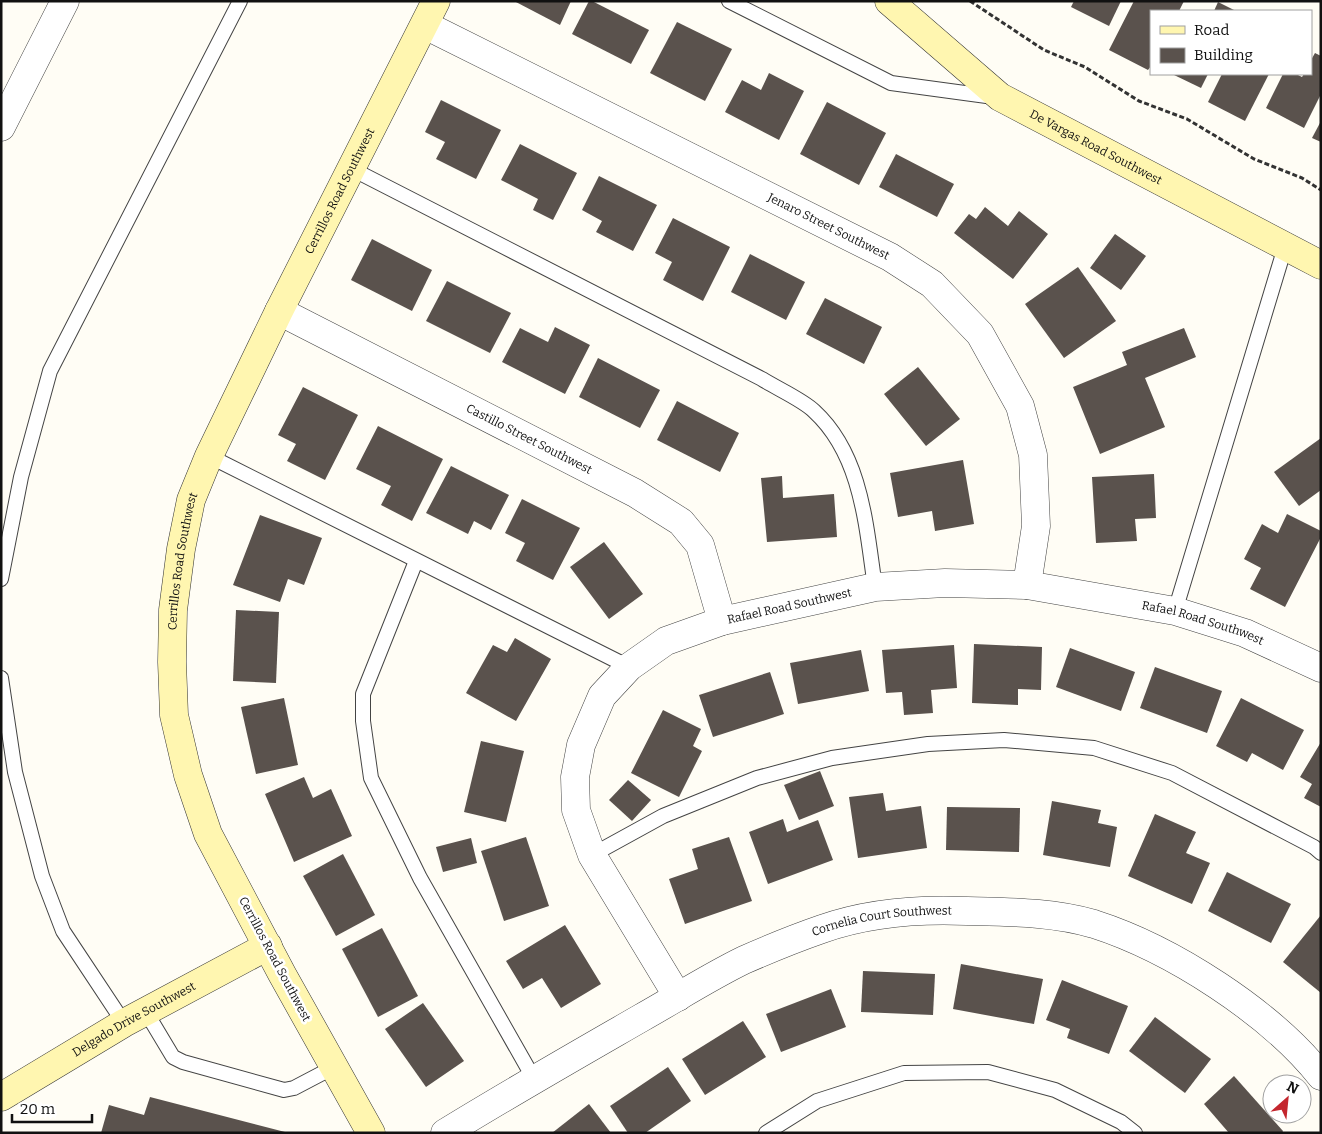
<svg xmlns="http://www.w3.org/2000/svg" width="1322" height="1134" font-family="Bitter,serif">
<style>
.building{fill:#5a524d}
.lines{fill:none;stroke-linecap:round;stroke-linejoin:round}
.lane-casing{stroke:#444;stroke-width:16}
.street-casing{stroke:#444;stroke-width:29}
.secondary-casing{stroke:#333;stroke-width:29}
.path{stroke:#333;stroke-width:3;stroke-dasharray:5 2.5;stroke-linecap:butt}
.lane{stroke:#fff;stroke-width:14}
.street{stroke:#fff;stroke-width:28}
.secondary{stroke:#fff6b0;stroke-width:28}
.labels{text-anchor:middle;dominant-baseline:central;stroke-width:5;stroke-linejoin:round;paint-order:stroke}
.street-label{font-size:12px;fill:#111;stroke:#fff}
</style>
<rect width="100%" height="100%" fill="#fffdf5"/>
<g class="building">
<polygon points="514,1 571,1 560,25"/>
<polygon points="589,1 592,1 649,30 631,64 572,34"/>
<polygon points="1074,1 1121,1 1109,26 1071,7"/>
<polygon points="1134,1 1184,1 1179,11 1151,11 1151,66 1148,70 1109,50"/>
<polygon points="1218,2 1236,11 1214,11"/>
<polygon points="677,22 732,49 705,101 650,73"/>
<polygon points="1315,53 1321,56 1321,94 1304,128 1266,108 1283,74 1296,74 1302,77 1304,74 1311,74 1311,60"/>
<polygon points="769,73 804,91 779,140 725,112 742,80 761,90"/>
<polygon points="1172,74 1208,74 1201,88"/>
<polygon points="1222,74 1269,74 1245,121 1208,102"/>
<polygon points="441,100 501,130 476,179 436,159 445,142 425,132"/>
<polygon points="827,102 886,133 859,185 800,154"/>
<polygon points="1321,121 1321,142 1312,138"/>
<polygon points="520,144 577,173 553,220 533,210 538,199 501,180"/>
<polygon points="896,154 954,184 937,217 879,187"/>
<polygon points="599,176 657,205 633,251 596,232 602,221 582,210"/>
<polygon points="985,207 1008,226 1019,211 1048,234 1013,279 954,233 969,214 976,219"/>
<polygon points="673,218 730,247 703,301 663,280 672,262 655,253"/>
<polygon points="1115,234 1146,256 1121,290 1090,268"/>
<polygon points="372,239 432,270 412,311 351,280"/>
<polygon points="750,254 805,282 786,320 731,292"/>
<polygon points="1078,267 1116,321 1064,358 1025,304"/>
<polygon points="447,281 511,313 490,353 426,321"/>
<polygon points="825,298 882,327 864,364 806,334"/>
<polygon points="555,327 590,345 565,394 502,362 520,328 548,342"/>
<polygon points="1184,328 1196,357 1145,378 1165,427 1100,454 1073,387 1127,365 1122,352"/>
<polygon points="598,358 660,390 640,428 579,397"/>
<polygon points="918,367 960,419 926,446 884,394"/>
<polygon points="303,387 358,415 325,480 287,461 296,444 278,435"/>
<polygon points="677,401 739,433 720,472 657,440"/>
<polygon points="378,426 443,459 412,521 381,505 391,486 356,469"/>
<polygon points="1321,438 1321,490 1299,506 1274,472"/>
<polygon points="963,460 974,524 935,531 932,511 898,517 890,473"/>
<polygon points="451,466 509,495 491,530 474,521 468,534 426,513"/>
<polygon points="1154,474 1156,518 1135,519 1137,541 1096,543 1092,477"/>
<polygon points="782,476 783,498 834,494 837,537 767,542 761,478"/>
<polygon points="522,499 580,528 553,580 516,561 525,543 505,533"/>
<polygon points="1287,514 1321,531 1321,537 1285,607 1250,589 1261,568 1244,559 1262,524 1278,533"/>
<polygon points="260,515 322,538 304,585 288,579 280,602 233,585"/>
<polygon points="604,542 643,594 609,619 570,567"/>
<polygon points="236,610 279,612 276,683 233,681"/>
<polygon points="515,638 551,659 516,721 466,693 493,645 507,652"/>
<polygon points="974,644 1042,647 1041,690 1018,689 1018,705 972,703"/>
<polygon points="954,645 957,688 931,690 933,713 904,715 902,692 886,693 882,650"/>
<polygon points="1070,648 1135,672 1121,711 1056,687"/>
<polygon points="861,650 869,691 798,704 790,663"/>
<polygon points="1155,667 1222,691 1207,733 1140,708"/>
<polygon points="770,672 784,714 713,737 699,695"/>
<polygon points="284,698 298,765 256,774 241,707"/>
<polygon points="1241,698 1304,730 1283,770 1252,753 1247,762 1216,746"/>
<polygon points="663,710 701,729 693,746 702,751 679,797 631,773"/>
<polygon points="481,741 524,751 506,822 464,812"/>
<polygon points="1321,742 1321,807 1304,798 1312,784 1300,777"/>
<polygon points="820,771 834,806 799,820 784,785"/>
<polygon points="304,777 313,798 331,789 352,836 294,862 265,794"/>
<polygon points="628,780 651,800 632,821 609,800"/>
<polygon points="883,793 886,811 921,806 927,848 858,858 849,797"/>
<polygon points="1052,801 1101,810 1098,823 1117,827 1110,867 1043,855"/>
<polygon points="947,807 1020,808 1019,852 946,850"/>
<polygon points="1155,814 1196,832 1186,853 1210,863 1192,904 1128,876"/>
<polygon points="783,819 787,832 818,820 833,860 768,884 749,832"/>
<polygon points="526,837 549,906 504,921 481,851"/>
<polygon points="729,837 752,901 685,924 669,879 698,869 692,849"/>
<polygon points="471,838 477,863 443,872 436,847"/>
<polygon points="343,854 375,915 336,936 303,876"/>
<polygon points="1227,872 1291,904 1271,943 1208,911"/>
<polygon points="1321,915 1321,993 1283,962"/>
<polygon points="565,925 601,984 561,1008 542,978 523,989 506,961"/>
<polygon points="382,928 418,996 378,1017 342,949"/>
<polygon points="961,964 1043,979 1034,1024 953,1009"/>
<polygon points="863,971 935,974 933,1015 861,1012"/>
<polygon points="1062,980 1128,1006 1109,1054 1067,1038 1070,1029 1046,1020"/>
<polygon points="831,989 846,1027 781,1052 766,1014"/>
<polygon points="423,1003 464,1061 426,1087 385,1029"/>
<polygon points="1155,1017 1211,1059 1185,1093 1129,1051"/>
<polygon points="743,1021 766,1057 705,1095 682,1059"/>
<polygon points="668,1067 691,1101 645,1133 628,1133 610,1106"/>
<polygon points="1234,1076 1283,1131 1282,1133 1229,1133 1204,1104"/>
<polygon points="150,1097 285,1132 285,1133 101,1133 109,1105 144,1115"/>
<polygon points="589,1104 611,1133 552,1133"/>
</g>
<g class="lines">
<g class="lane-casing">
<g id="lane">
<polyline points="729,1 891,83 994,97"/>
<path d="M 352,169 L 762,379 C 776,388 803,400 814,411 C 862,455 866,526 875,587"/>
<polyline points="209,456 629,667"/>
<polyline points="416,561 363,694 363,721 371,778 420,878 534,1079"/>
<polyline points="1,579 21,477 50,371 240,1"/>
<polyline points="1175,611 1285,247"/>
<polyline points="1,678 15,772 42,876 63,931 124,1023"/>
<polyline points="592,855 663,816 757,778 832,758 928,744 1004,740 1094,748 1172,773 1314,847 1321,853"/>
<polyline points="146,1012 173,1057 183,1062 284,1090 294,1088 334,1067"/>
<polyline points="766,1133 817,1101 904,1073 988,1072 1055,1090 1121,1122 1135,1133"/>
</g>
</g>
<g class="street-casing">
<g id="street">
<path id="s1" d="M 425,25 L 890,257 L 932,284 L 980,334 L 1020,406 L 1033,455 L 1036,526 L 1027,585"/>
<polyline points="1,127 65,1"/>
<path id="s2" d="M 279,311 L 635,493 L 681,522 L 700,545 L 722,621"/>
<path id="s3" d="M 678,997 L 592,855 L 576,810 L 575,777 L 581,745 L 602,696 L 629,667 L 666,641 L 722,621 L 875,587 L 945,583 L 1027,585 L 1175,611 L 1245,633 L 1321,668"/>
<path id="s4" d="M 445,1133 C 510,1093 575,1056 641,1018 C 675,999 709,977 744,960 C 769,949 796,938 822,929 C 867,913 920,909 967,911 C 1010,912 1053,912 1094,924 C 1172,949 1270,1012 1321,1076"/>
</g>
</g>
<g class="secondary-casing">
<g id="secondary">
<path id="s5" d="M 889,1 L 1000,97 L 1321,265"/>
<path id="s6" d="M 1,1097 L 124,1023 L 268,946"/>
<path id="s7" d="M 371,1133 L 282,974 L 208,834 L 188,775 L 174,715 L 172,662 L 173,610 L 181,549 L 191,500 L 209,456 L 279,311 L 436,1"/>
</g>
</g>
<polyline class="path" points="970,1 1044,50 1085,67 1139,101 1187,119 1254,159 1302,178 1321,190"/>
<use href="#lane" class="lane"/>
<use href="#street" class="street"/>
<use href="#secondary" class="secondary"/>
</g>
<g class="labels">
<g class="street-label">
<text stroke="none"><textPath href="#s5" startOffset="255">De Vargas Road Southwest</textPath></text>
<text stroke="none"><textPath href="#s7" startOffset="1024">Cerrillos Road Southwest</textPath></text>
<text stroke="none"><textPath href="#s1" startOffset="451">Jenaro Street Southwest</textPath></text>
<text stroke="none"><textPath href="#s2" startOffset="281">Castillo Street Southwest</textPath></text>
<text stroke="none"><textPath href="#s7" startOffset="619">Cerrillos Road Southwest</textPath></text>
<text stroke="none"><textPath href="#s3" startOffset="546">Rafael Road Southwest</textPath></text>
<text stroke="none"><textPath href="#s3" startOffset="966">Rafael Road Southwest</textPath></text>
<text stroke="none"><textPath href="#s4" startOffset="490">Cornelia Court Southwest</textPath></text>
<text transform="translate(275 959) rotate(62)">Cerrillos Road Southwest</text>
<text stroke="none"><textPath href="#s6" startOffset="154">Delgado Drive Southwest</textPath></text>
</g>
</g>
<rect width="1322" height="1134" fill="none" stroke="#111111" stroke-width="5"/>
<rect x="1150" y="10" width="162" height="65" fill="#ffffff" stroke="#a0a0a0"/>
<rect x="1160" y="26" width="25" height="8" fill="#fff6b0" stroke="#a0a0a0"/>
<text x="1194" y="35" font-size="15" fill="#111111">Road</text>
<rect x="1160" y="48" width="25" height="15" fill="#5a524d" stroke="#a0a0a0"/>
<text x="1194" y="60" font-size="15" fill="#111111">Building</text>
<g transform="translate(1287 1099) rotate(27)"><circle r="24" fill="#ffffff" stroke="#a0a0a0"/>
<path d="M0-4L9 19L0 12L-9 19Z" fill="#c4262e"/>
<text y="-8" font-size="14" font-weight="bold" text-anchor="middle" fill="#111111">N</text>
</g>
<path d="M12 1114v8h80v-8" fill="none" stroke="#111111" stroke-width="2.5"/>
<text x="20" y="1114" font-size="15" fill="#111111" stroke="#ffffff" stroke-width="4" paint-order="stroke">20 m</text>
</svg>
